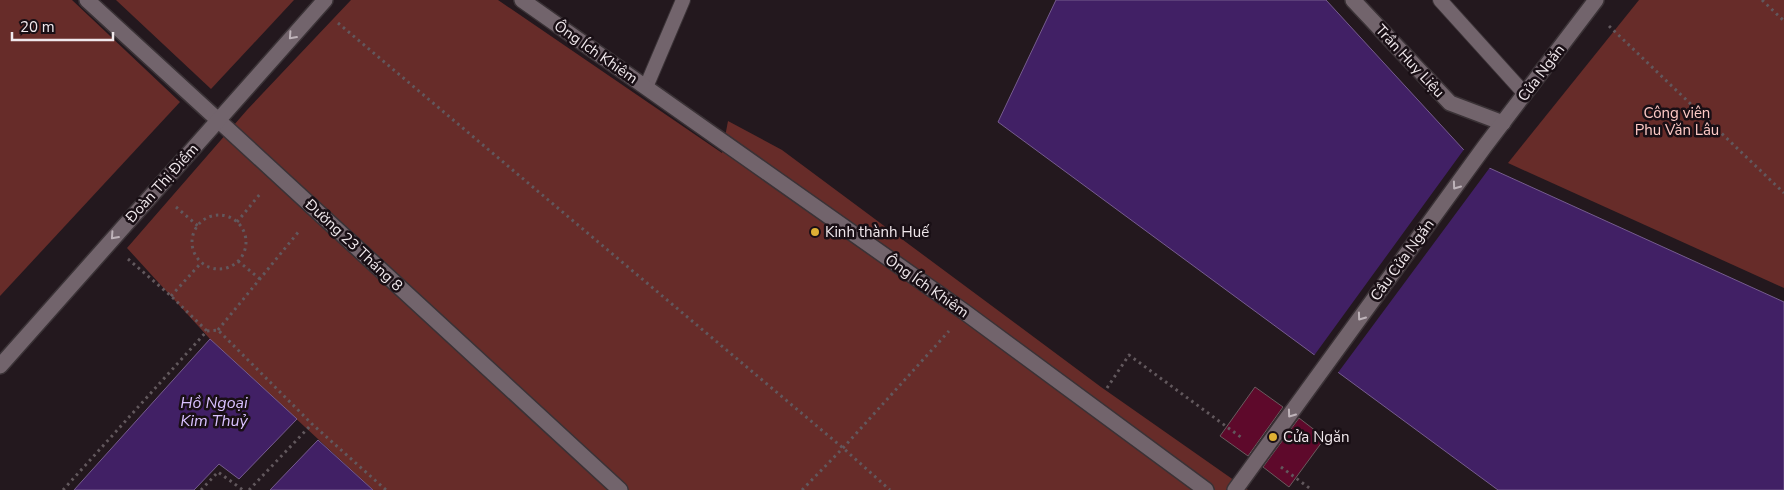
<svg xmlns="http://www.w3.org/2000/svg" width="1784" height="490" font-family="'Nunito Sans',sans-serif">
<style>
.green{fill:#672c29}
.water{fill:#412065;stroke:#765c8e}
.pier{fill:#23181e}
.building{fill:#5e092b;stroke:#6a5b5e}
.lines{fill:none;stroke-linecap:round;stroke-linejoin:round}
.service-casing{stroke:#3a3236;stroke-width:16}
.pedestrian-casing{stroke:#3a3236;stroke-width:18}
.minor-casing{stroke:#3a3236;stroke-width:18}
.tertiary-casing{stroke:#3a3236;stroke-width:18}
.path{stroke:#62585d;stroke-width:3;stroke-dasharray:2.5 4;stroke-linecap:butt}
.service{stroke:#72646c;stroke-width:14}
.pedestrian{stroke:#72646c;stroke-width:15}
.minor{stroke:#72646c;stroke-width:15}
.tertiary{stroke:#72646c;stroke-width:15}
.oneway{stroke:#beb3b9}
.poi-dot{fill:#dfb034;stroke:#190f15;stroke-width:2}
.labels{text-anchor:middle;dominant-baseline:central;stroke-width:5;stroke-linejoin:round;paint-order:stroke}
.street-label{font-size:15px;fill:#f0e8ec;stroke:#190f15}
.park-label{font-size:15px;fill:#fecac6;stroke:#190f15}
.poi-label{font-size:15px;fill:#f0e8ec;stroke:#190f15;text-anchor:start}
.water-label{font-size:16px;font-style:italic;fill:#d9c1ff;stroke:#190f15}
</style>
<rect width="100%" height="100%" fill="#23181e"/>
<g class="green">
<polygon points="0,0 72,0 180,102 0,296"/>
<polygon points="116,0 294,0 211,89"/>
<polygon points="351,0 498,0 722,153 728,121 782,150 1101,387 1248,490 373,490 210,339 127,248 247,110"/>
<polygon points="1639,0 1784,0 1784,288 1508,163"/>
</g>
<g class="water">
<polygon points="1056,0 1326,0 1474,161 1784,302 1784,490 1498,490 998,122"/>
<polygon points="210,339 297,419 239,479 219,464 194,490 74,490"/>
<polygon points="318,440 373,490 270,490"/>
</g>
<polygon class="pier" points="1465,148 1476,159 1491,166 1337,374 1313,357"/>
<g class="building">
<polygon points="1255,387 1283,407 1248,456 1220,436"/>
<polygon points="1299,418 1325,438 1289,487 1263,467"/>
</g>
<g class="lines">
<g class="service-casing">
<g id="service">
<polyline points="1440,0 1525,94"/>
<polyline points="646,87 683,0"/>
</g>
</g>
<g class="pedestrian-casing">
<polyline id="pedestrian" points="218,120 620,490"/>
</g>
<g class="minor-casing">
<g id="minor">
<polyline points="87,0 218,120"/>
<polyline points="1353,0 1450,103 1503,123"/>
</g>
</g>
<g class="tertiary-casing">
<g id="tertiary">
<polyline points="522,0 966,313 1206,490"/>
<polyline points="0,366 325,0"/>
<polyline points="1235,490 1485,146 1596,0"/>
</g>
</g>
<g class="path">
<polyline points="1762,0 1784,21"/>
<polyline points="338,23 843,448 890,490"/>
<polyline points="1609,26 1784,193"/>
<polyline points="176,207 198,226"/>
<circle cx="219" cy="242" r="27"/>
<polyline points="237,222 260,194"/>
<polyline points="128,259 171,296 207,331"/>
<polyline points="238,261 260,279"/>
<polyline points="171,296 201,263"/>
<polyline points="218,330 300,230"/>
<polyline points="1107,388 1129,355 1242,438"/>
<polyline points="1281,467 1312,490"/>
<polyline points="63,490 207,331 218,330 312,424 386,490"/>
<polyline points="201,490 218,472 243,490"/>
<polyline points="249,490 312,424"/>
<polyline points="802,490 843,448 949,331"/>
</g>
<use href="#service" class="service"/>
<use href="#pedestrian" class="pedestrian"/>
<use href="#minor" class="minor"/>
<use href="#tertiary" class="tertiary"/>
</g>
<defs><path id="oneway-chevron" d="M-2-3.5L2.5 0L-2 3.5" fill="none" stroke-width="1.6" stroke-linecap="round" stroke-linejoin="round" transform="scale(1.25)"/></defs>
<g class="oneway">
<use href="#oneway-chevron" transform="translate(292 36) rotate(132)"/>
<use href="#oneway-chevron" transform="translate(1456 186) rotate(126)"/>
<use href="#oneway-chevron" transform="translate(114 236) rotate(132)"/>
<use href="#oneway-chevron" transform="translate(1361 317) rotate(126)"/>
<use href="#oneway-chevron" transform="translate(1291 414) rotate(126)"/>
</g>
<g class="poi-dot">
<circle cx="815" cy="232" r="5"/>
<circle cx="1273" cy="437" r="5"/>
</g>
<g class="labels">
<g class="street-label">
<text transform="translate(596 52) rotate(35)">Ông Ích Khiêm</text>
<text transform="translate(1410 61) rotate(47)">Trần Huy Liệu</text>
<text transform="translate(1541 73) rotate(-53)">Cửa Ngăn</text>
<text transform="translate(162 183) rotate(-48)">Đoàn Thị Điểm</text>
<text transform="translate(354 245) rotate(43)">Đường 23 Tháng 8</text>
<text transform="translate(1402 260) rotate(-54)">Cầu Cửa Ngăn</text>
<text transform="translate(927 286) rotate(35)">Ông Ích Khiêm</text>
</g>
<g class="park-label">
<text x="1677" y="113">Công viên<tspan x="1677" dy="17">Phu Văn Lâu</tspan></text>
</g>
<g class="poi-label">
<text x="825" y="232">Kinh thành Huế</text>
<text x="1283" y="437">Cửa Ngăn</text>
</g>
<g class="water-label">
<text x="214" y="403">Hồ Ngoại<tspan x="214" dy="18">Kim Thuỷ</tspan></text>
</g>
</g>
<path d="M12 32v8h101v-8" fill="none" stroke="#f0e8ec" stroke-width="2.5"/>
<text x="20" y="32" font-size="15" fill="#f0e8ec" stroke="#190f15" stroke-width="4" paint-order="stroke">20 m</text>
</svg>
